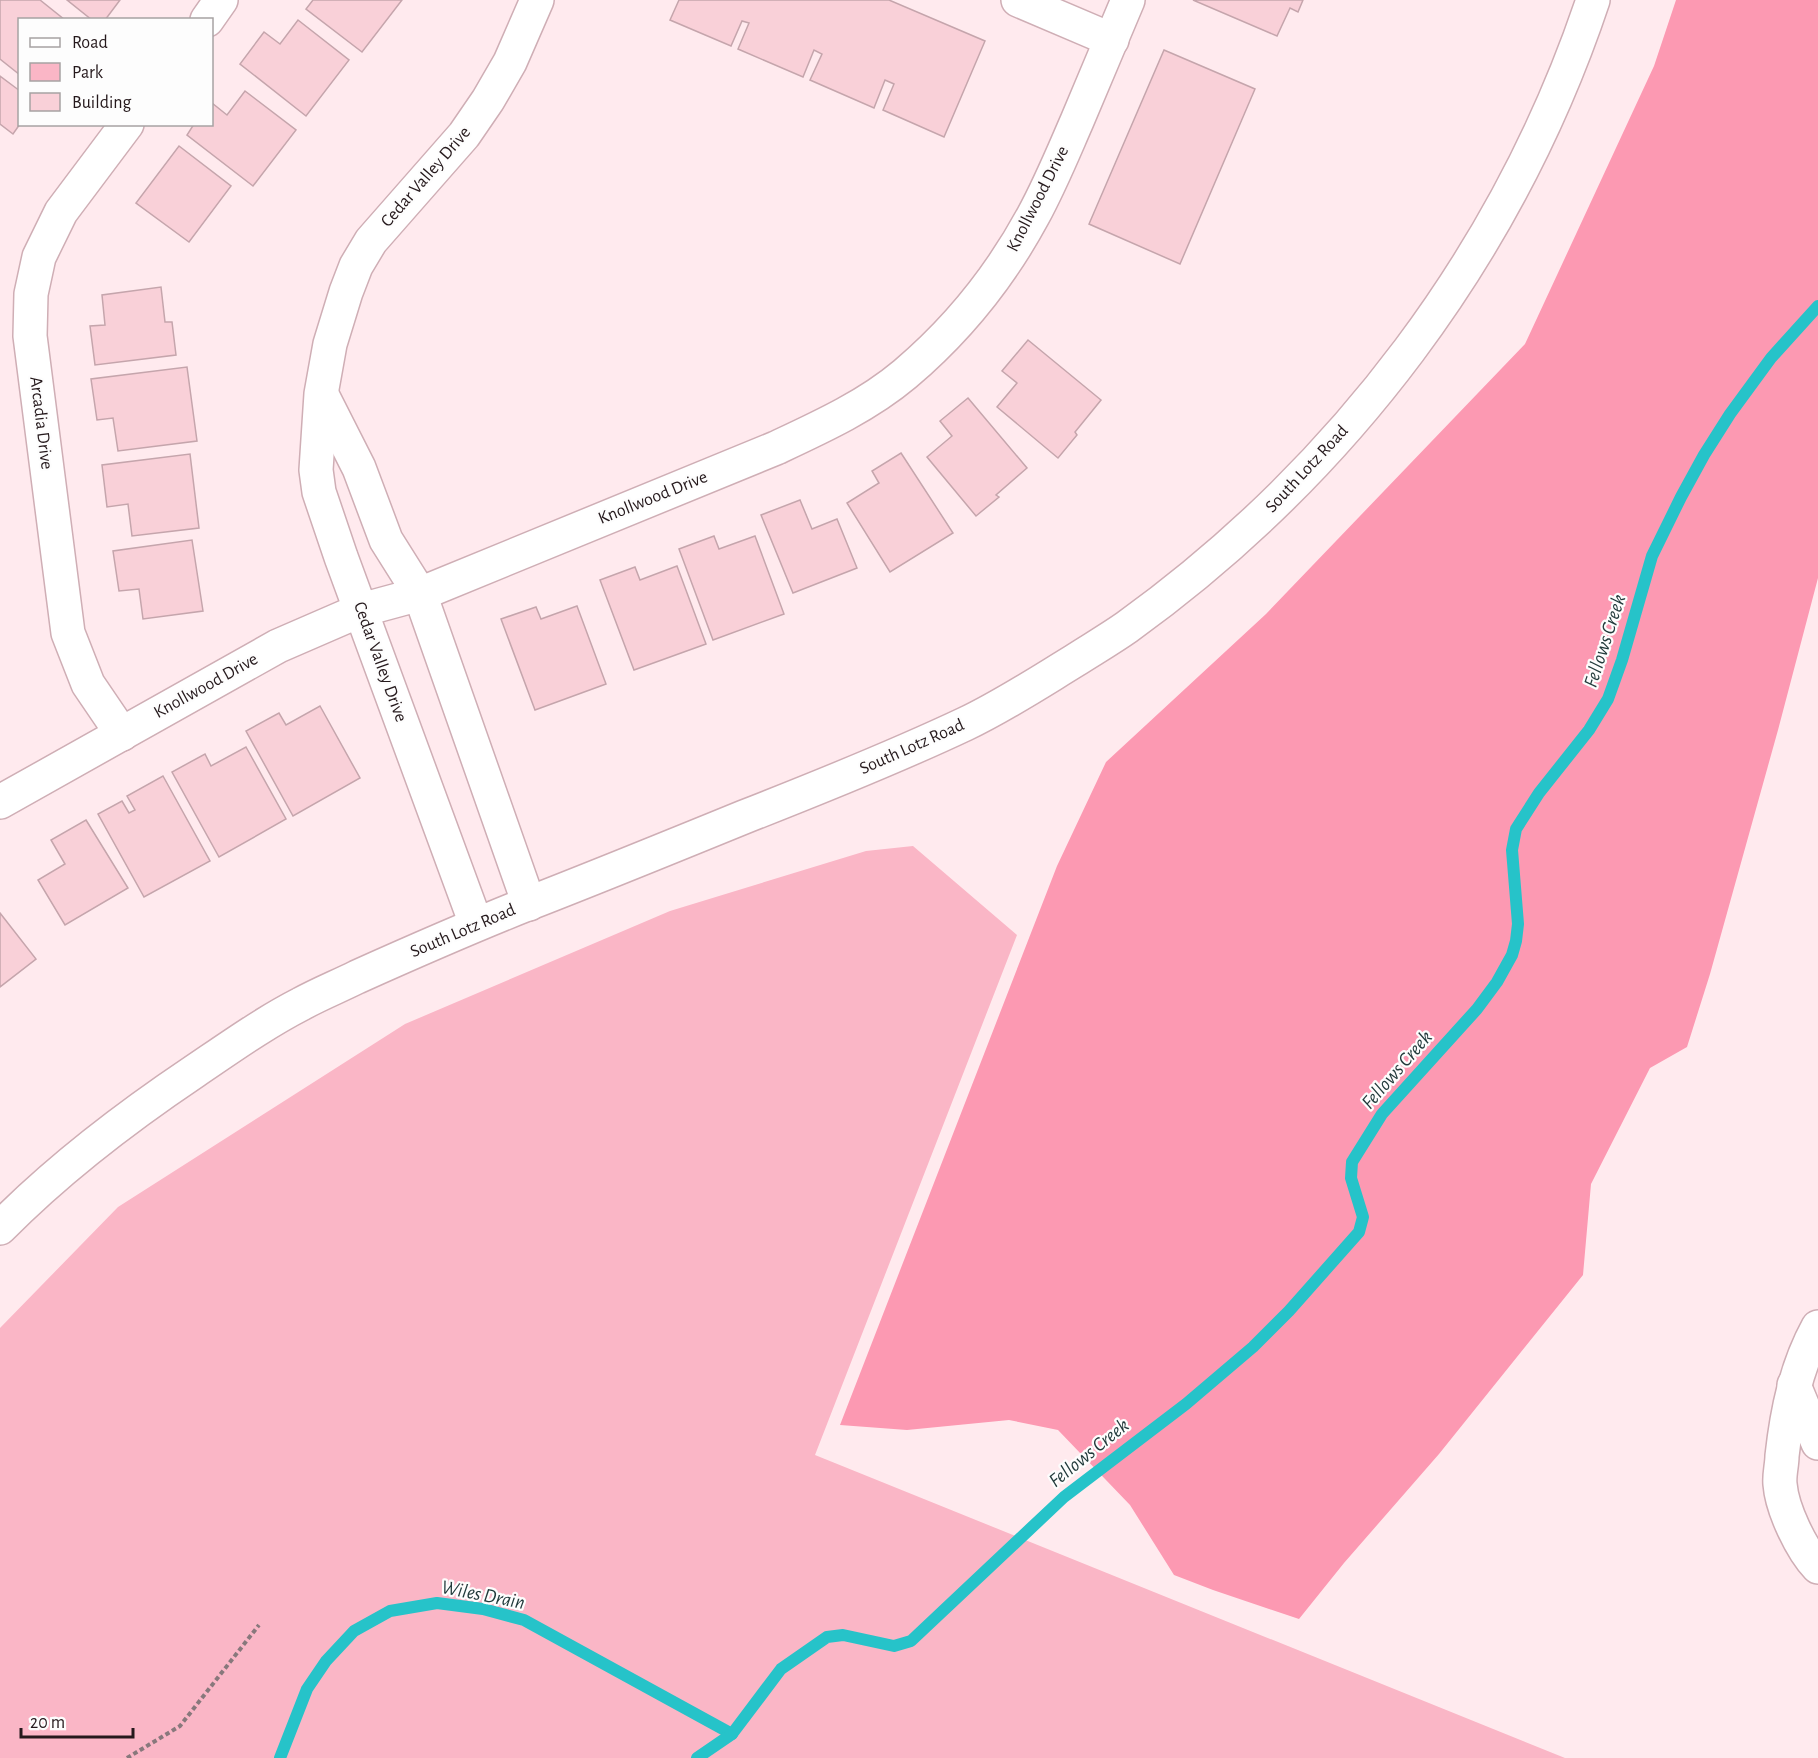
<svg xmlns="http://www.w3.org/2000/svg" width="1818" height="1758" font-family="'Alegreya Sans',sans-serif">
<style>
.green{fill:#fab6c6}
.forest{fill:#fc99b2}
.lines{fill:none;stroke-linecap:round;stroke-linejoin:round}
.stream{stroke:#26c3c9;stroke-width:12}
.building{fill:#f9d0d8;stroke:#c5a5ac;stroke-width:1.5}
.minor-casing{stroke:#cfaeb5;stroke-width:36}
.path{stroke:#88787c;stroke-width:4;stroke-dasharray:4.5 3;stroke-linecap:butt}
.minor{stroke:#fff;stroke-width:33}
.labels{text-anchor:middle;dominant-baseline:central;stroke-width:4.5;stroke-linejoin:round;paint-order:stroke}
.street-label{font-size:18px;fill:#25191c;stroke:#fdfdfd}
.water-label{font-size:20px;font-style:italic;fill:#233b3c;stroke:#fdfdfd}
</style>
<rect width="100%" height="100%" fill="#ffeaee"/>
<polygon class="green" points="913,846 1017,935 815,1455 1565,1758 0,1758 0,1328 118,1207 405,1024 670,911 866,851"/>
<polygon class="forest" points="1676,0 1818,0 1818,578 1778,730 1710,974 1687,1047 1650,1068 1591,1184 1583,1275 1439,1454 1344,1563 1299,1619 1213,1590 1174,1575 1130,1505 1058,1430 1009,1420 907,1430 840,1425 1057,866 1106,762 1266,614 1525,344 1654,66"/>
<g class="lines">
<g class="stream">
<polyline points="280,1758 307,1689 326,1661 354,1631 390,1611 437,1603 483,1609 524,1620 732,1734"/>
<polyline points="697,1758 732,1734 781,1669 827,1637 843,1635 894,1646 911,1641 1064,1497 1186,1404 1253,1347 1289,1311 1359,1232 1363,1217 1351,1178 1352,1162 1382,1114 1477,1009 1497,982 1512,955 1516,941 1518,924 1512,850 1516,829 1539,793 1589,730 1608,699 1622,660 1652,556 1681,497 1704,455 1730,414 1771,358 1818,306"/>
</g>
</g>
<g class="building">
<polygon points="0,0 40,0 65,20 20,20 20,75 0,59"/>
<polygon points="67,0 120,0 105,20 92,20"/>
<polygon points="313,0 402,0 362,52 306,9"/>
<polygon points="679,0 889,0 985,41 944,137 883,110 894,84 885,80 874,108 810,80 822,54 814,50 803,77 738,49 749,23 742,21 731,46 670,20"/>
<polygon points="1193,0 1303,0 1298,12 1290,8 1277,36"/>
<polygon points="298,20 349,60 306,116 240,64 264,32 280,44"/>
<polygon points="1164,50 1255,89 1180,264 1089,224"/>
<polygon points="0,76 20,91 20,124 13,134 0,124"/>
<polygon points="245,91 296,130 253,186 187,135 194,124 212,124 212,103 227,115"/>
<polygon points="179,146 231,186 189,242 136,203"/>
<polygon points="161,287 165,322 172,322 176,355 95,365 90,326 105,325 102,295"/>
<polygon points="1028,340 1101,400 1075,432 1077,435 1058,458 997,407 1017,383 1002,371"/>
<polygon points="187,367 197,441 118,451 113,418 97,420 91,379"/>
<polygon points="968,398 1027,468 996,495 999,497 976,516 927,457 952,436 940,421"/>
<polygon points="901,453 953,533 890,572 847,503 879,483 872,471"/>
<polygon points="190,454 199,528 132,536 128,504 107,507 102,465"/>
<polygon points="800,500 812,529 837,519 857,568 793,593 761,515"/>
<polygon points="714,536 719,549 755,536 784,614 713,640 679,549"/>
<polygon points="192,540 203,611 143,619 139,589 119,591 113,551"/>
<polygon points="677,566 706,644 634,670 600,580 635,567 640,580"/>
<polygon points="577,606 606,684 535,710 501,619 536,607 541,619"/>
<polygon points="320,706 360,778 293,816 246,731 279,713 286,725"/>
<polygon points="246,747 286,819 219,857 172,772 205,754 211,766"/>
<polygon points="163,776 210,861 144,897 98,814 122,801 129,813 135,810 127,796"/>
<polygon points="86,820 128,888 65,925 38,880 65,864 51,840"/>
<polygon points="0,913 36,959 0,987"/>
</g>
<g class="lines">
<g class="minor-casing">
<g id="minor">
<polyline points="1018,0 1112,40"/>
<polyline points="207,20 221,0"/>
<polyline points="322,395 359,468 386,540 420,594 529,904"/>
<polyline points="122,734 88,684 68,633 30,336 31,294 39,257 61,212 127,124"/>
<path d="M 0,802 L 278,646 L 361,610 L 420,594 L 776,448 C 821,427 867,406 905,374 C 957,330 1001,275 1033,216 C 1050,185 1063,153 1077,121 C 1094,81 1111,40 1128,0"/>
<polyline points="476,924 341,557 319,492 316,470 321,394 330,344 346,292 356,266 371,241 464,135 488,100 510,62 537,0"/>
<path d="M 0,1228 C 59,1168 125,1118 195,1071 C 229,1048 264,1023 301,1004 C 319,994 339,986 357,977 C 415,951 472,926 530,903 C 602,875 673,846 744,817 C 818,788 893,758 965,724 C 1003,706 1038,683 1074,661 C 1091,650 1110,639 1127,627 C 1343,471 1508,254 1593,0"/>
<path d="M 1818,1327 C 1796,1367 1787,1411 1782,1456 C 1782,1465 1779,1475 1780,1484 C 1782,1509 1801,1549 1818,1567"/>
<polyline points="1794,1385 1818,1443"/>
</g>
</g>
<polyline class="path" points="127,1758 180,1726 259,1625"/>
<use href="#minor" class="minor"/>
</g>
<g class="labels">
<g class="street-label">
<text transform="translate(426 177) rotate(-49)">Cedar Valley Drive</text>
<text transform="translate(1038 199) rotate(-63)">Knollwood Drive</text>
<text transform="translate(41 423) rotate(83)">Arcadia Drive</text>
<text transform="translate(1307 469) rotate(-47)">South Lotz Road</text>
<text transform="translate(653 498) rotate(-22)">Knollwood Drive</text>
<text transform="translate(380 662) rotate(70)">Cedar Valley Drive</text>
<text transform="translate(206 686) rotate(-29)">Knollwood Drive</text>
<text transform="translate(912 747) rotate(-24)">South Lotz Road</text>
<text transform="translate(463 931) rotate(-23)">South Lotz Road</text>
</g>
<g class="water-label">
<text transform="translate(1605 641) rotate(-72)">Fellows Creek</text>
<text transform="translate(1397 1070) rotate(-49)">Fellows Creek</text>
<text transform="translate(1089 1453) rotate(-39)">Fellows Creek</text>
<text transform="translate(483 1595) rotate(11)">Wiles Drain</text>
</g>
</g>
<rect x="18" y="18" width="195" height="108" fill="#fdfdfd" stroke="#a7a2a3" stroke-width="1.5"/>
<rect x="30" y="38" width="30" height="9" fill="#ffffff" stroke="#a7a2a3" stroke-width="1.5"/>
<text x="72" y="48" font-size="18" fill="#25191c">Road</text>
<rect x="30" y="63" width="30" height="18" fill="#fab6c6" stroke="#a7a2a3" stroke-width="1.5"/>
<text x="72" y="78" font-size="18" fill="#25191c">Park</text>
<rect x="30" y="93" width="30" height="18" fill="#f9d0d8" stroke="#a7a2a3" stroke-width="1.5"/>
<text x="72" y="108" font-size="18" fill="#25191c">Building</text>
<path d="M21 1728v9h112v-9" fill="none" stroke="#25191c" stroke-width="3"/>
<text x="30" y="1728" font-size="18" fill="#25191c" stroke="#fdfdfd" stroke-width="4.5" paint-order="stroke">20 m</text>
</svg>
